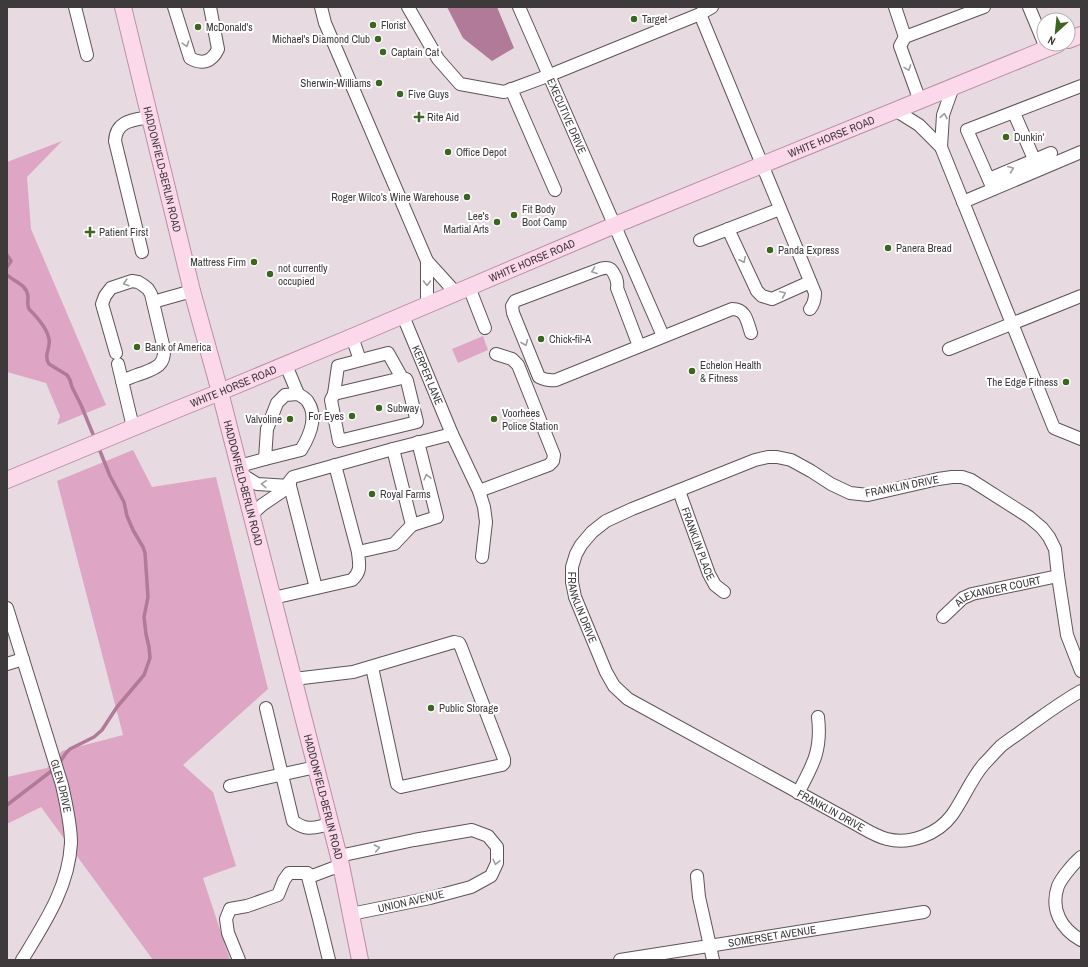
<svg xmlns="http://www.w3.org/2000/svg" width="1088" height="967" font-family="'Archivo Narrow',sans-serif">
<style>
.green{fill:#dea6c4}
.water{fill:#b07a98}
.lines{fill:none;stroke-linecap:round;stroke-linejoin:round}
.stream{stroke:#b07a98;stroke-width:3.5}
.minor-casing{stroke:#5e5359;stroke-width:14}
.major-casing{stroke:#b88fa5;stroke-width:18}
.minor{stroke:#fff;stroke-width:12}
.major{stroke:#fcd8eb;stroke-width:16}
.oneway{stroke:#9e9c9d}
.poi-dot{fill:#3c6522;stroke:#fff;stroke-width:1.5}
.labels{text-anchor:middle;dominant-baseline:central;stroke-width:4;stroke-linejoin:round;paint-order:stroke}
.poi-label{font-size:11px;fill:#3e393b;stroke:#fff;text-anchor:start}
.street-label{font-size:11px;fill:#3e393b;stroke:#fff}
</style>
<rect width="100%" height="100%" fill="#e7dbe1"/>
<g class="green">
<polygon points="62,141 27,177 31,229 106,405 57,425 60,416 46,383 7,372 7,162"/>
<polygon points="483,336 488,350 458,363 452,349"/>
<polygon points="133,450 152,487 216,477 268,689 183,765 213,792 236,866 203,878 230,960 153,960 41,807 7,824 7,777 47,768 62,751 123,735 57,481"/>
</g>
<polygon class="water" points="447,7 497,7 514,48 492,61 463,38"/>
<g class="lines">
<g class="stream">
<polyline points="7,255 11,261 7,267"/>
<path d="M 7,275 C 15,282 26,284 28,296 C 28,301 27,305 29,309 C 37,317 47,328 49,339 C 51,348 43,355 49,364 L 67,375 L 70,380 L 72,387 L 81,405 L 95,439"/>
<polyline points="58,765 66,753 70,749 94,737 102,730 117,707 144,675 150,658 149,647 146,634 144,617 148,597 145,553 143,547 133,530 127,516 124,502 110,476 98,446"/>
<polyline points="7,805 54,769"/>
</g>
<g class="minor-casing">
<g id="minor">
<polyline points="75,7 87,55"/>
<path d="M 174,7 L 190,58 C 202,65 212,62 218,49 L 210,7"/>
<polyline points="321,7 325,23 427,261 456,293"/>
<polyline points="408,7 438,59 460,84 504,92 550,75 700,14 712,7"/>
<path id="s1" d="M 519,7 L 663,336"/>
<polyline points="895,7 905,37"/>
<polyline points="1029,7 1044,43"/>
<path d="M 700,14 L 815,293 C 815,300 814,304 810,309"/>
<polyline points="511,89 555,190"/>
<polyline points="920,101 900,46 905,37 984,7"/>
<polyline points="895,110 919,125 941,147 1054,428 1081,439"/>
<polyline points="1014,113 1034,159"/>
<polyline points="941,147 943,115 953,87"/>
<polyline points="989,179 1051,153"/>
<polyline points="993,189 967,130 1081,86"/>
<polyline points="963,202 1081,152"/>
<polyline points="728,229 757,291 762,296 772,299 810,282"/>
<polyline points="700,240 780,209"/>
<path d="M 142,252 L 115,141 C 116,120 134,120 150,117"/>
<polyline points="469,287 485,328"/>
<polyline points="153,302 192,291"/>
<polyline points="427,305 427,261"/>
<path id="s2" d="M 403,316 L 452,434 L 479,491 L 484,507 L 486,522 L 482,557"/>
<polyline points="352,337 360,360"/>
<path d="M 639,346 L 617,288 C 618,284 617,282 616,278 C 612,269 610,266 600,269 L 515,301 L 512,306 L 513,313 L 539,377 C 545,380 549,381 556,380 L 732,309 C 746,309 747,321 751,333"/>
<polyline points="949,349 1081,296"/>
<path d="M 116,353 L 102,304 L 105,296 L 111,288 L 132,281 L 138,282 L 143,285 L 148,289 L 151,294 L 164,349 C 165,365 156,368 143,373 C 136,375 129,378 122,381"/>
<polygon points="388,353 402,378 406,379 407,381 417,422 339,441 331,400 334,394 338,366"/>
<polyline points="118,364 133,427"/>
<polyline points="286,365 298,394"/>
<path d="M 298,394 C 301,396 306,398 308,402 C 318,417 309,437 301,450 L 265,459 L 267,429 L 277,403 L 285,395 Z"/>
<polyline points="334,394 402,378"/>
<polyline points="335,465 358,552"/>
<polyline points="239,466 265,459"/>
<polyline points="241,474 257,484 290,486"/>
<polyline points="479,491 549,465 553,461 554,455 518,365 512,359 496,354"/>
<path id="s3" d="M 679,491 L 709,574 L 715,585 L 724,592"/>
<polyline points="251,515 262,505 290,486"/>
<polyline points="412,525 437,517 418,442"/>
<polyline points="316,588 289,482 293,477 393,449"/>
<path d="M 273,598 L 352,580 C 362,571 359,564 358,552 L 394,544 L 412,525 L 393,449 L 452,434"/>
<path id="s4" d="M 7,608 L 62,785 C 66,804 71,824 71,843 C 69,887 44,924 22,960"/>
<path id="s5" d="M 943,617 L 963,598 L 972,594 L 1058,576"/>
<polyline points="7,664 23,659"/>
<path id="s6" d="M 1081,671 L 1067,635 L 1058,576 L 1055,549 L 1049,537 L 1042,528 L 1029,517 L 971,480 L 962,477 L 952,477 L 938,479 L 868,495 L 850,493 L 831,484 L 811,471 L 791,460 L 777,457 L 768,457 L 755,460 L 632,509 L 606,521 L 592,532 L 581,545 L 576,554 L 572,567 L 572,582 L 575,597 L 606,672 L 614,686 L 628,699 L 854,823 C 865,829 875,836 887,839 C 910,845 938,834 952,815 C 964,798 971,779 984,764 C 990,758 995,752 1001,746 C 1010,739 1021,732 1030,725 C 1047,713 1063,701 1081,691"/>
<polyline points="294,679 353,672 454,642 459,643 461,647 504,759 504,763 502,765 401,787 397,784 372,667"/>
<path d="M 266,708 L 293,821 C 307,832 315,827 331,824"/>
<polyline points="230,786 316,767"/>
<path d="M 798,793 C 813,765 822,750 818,717"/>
<polyline points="339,856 414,840 472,830 488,836 497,847 497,863 491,876 471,887 430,898 351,914"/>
<path d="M 1081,857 C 1074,863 1062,877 1058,886 C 1050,909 1061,929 1081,940"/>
<polyline points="307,873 319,919 329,960"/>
<polyline points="697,876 699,897 710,946 713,960"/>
<polyline points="239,960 228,933 226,919 230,909 247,906 278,895 284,880 289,873 307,873 312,876 341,865"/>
<path id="s7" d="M 620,960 L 924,912"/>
</g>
</g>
<g class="major-casing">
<g id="major">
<path id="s8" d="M 123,7 L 192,291 L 220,392 L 341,865 L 360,960"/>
<polyline points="1068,40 1081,35"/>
<path id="s9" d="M 7,480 L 178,409 L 220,392 L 352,337 L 615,225 L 1058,44"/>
</g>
</g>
<use href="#minor" class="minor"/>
<use href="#major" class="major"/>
</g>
<defs><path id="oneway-chevron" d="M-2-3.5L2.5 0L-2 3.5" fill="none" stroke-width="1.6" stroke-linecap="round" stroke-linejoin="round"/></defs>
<g class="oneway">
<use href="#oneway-chevron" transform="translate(186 44) rotate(73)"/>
<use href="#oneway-chevron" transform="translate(908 68) rotate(70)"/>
<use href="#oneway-chevron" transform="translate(944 116) rotate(-79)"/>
<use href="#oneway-chevron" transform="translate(1011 169) rotate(-23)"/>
<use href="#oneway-chevron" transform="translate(743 260) rotate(64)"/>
<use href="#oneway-chevron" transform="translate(594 271) rotate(160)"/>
<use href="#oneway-chevron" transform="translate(126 283) rotate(163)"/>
<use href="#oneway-chevron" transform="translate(427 283) rotate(90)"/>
<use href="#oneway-chevron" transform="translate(783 294) rotate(-23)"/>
<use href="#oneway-chevron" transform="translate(525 343) rotate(68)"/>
<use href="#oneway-chevron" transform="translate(427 477) rotate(-104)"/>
<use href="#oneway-chevron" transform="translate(264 484) rotate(-176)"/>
<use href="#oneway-chevron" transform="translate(377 848) rotate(-12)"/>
<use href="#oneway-chevron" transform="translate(496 862) rotate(103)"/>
</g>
<g class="poi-dot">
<circle cx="634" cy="19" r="4"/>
<circle cx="373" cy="25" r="4"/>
<circle cx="198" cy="27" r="4"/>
<circle cx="378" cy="39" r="4"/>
<circle cx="383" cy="52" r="4"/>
<circle cx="379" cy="83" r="4"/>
<circle cx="400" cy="94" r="4"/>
<path d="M417 111h4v4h4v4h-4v4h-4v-4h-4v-4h4z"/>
<circle cx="1006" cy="137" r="4"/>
<circle cx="448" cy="152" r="4"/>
<circle cx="467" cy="197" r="4"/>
<circle cx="514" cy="215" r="4"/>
<circle cx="497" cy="222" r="4"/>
<path d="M88 226h4v4h4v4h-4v4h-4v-4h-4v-4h4z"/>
<circle cx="888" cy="248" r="4"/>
<circle cx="770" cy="250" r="4"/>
<circle cx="254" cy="262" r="4"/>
<circle cx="270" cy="274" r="4"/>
<circle cx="541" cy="339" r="4"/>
<circle cx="137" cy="347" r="4"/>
<circle cx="692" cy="371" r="4"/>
<circle cx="1066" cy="382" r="4"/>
<circle cx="379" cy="408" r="4"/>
<circle cx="352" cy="416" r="4"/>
<circle cx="290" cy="419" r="4"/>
<circle cx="494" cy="419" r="4"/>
<circle cx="372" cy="494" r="4"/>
<circle cx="431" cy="708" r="4"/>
</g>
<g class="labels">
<g class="poi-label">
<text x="642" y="19">Target</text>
<text x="381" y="25">Florist</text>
<text x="206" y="27">McDonald's</text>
<text x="370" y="39" text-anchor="end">Michael's Diamond Club</text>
<text x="391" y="52">Captain Cat</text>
<text x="371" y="83" text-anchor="end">Sherwin-Williams</text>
<text x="408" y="94">Five Guys</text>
<text x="427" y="117">Rite Aid</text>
<text x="1014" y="137">Dunkin'</text>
<text x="456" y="152">Office Depot</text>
<text x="459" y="197" text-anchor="end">Roger Wilco's Wine Warehouse</text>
<text x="522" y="209">Fit Body<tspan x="522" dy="13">Boot Camp</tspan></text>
<text x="489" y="216" text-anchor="end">Lee's<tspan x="489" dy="13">Martial Arts</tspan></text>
<text x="99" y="232">Patient First</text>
<text x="896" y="248">Panera Bread</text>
<text x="778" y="250">Panda Express</text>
<text x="246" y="262" text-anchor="end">Mattress Firm</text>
<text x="278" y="268">not currently<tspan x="278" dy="13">occupied</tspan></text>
<text x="549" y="339">Chick-fil-A</text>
<text x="145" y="347">Bank of America</text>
<text x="700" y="365">Echelon Health<tspan x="700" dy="13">&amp; Fitness</tspan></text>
<text x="1058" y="382" text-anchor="end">The Edge Fitness</text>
<text x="387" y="408">Subway</text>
<text x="502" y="413">Voorhees<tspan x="502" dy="13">Police Station</tspan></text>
<text x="344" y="416" text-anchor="end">For Eyes</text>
<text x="282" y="419" text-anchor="end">Valvoline</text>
<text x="380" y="494">Royal Farms</text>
<text x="439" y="708">Public Storage</text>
</g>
<g class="street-label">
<text stroke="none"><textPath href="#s1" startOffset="119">EXECUTIVE DRIVE</textPath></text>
<text stroke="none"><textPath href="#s9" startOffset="893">WHITE HORSE ROAD</textPath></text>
<text stroke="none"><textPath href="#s8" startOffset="167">HADDONFIELD-BERLIN ROAD</textPath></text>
<text stroke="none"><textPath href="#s9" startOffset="569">WHITE HORSE ROAD</textPath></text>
<text stroke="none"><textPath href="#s2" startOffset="64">KERPER LANE</textPath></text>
<text stroke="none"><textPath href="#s9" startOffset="245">WHITE HORSE ROAD</textPath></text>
<text stroke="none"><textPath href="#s8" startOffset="491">HADDONFIELD-BERLIN ROAD</textPath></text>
<text transform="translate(902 486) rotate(-11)">FRANKLIN DRIVE</text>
<text stroke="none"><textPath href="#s3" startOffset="56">FRANKLIN PLACE</textPath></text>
<text stroke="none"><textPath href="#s5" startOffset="63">ALEXANDER COURT</textPath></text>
<text stroke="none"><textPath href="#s6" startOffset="726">FRANKLIN DRIVE</textPath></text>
<text stroke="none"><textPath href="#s4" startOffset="186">GLEN DRIVE</textPath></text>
<text stroke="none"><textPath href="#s8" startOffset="815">HADDONFIELD-BERLIN ROAD</textPath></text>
<text stroke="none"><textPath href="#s6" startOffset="1062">FRANKLIN DRIVE</textPath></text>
<text transform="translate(411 901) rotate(-13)">UNION AVENUE</text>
<text stroke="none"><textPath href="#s7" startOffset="154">SOMERSET AVENUE</textPath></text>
</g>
</g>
<rect width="1088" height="967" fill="none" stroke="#3e393b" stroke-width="16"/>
<g transform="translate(1056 32) rotate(207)"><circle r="19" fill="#ffffff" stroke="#b2b0b1"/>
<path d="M0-3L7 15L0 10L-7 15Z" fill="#3c6522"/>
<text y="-6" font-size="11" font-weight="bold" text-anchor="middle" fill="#3e393b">N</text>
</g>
</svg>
